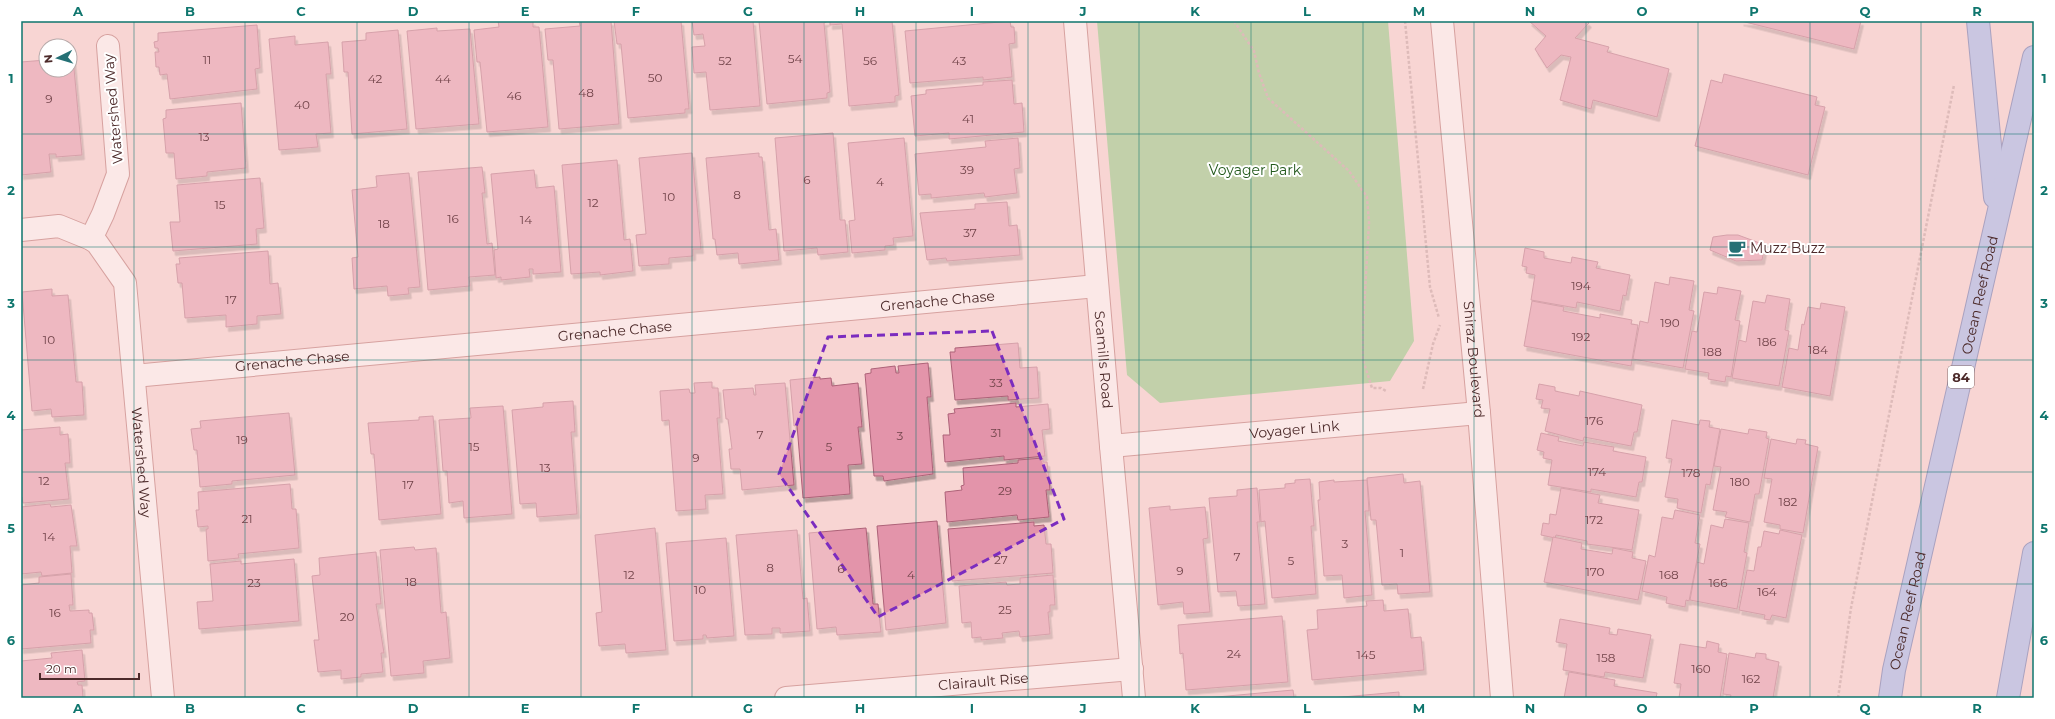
<svg xmlns="http://www.w3.org/2000/svg" width="2055" height="719" font-family="Montserrat,sans-serif">
<style>
.green{fill:#81ca78}
.building{fill:#e394aa;stroke:#ad6278;filter:url(#shadow)}
.lines{fill:none;stroke-linecap:round;stroke-linejoin:round}
.minor-casing{stroke:#af6361;stroke-width:24}
.major-casing{stroke:#4b63a7;stroke-width:24}
.path{stroke:#be9b9a;stroke-width:2.5;stroke-dasharray:3 2;stroke-linecap:butt}
.minor{stroke:#fff;stroke-width:22}
.major{stroke:#92b4f2;stroke-width:22}
.marked{fill:none;stroke:#7b2cbf;stroke-width:3;stroke-dasharray:8 5;stroke-linejoin:round}
.grid{fill:none;stroke:#0f766e;stroke-width:1;stroke-opacity:0.55}
.labels{text-anchor:middle;dominant-baseline:central;stroke-width:4;stroke-linejoin:round;paint-order:stroke}
.number-label{font-size:12px;fill:#72444a}
.shield{fill:#fff;stroke:#826a6a;stroke-width:1}
.shield-label{font-size:13px;font-weight:bold;fill:#4c2a2a}
.street-label{font-size:14px;fill:#4c2a2a;stroke:#fff}
.park-label{font-size:14px;fill:#23591c;stroke:#fff}
.poi-label{font-size:14px;fill:#4c2a2a;stroke:#fff;text-anchor:start}
.neatline{fill:none;stroke:#0f766e;stroke-width:1.5}
.grid-label{font-size:13px;text-anchor:middle;font-weight:bold;fill:#0f766e}
</style>
<defs>
<filter id="shadow"><feDropShadow dx="2.5" dy="4.5" stdDeviation="0" flood-color="#0004"/></filter>
</defs>
<rect width="100%" height="100%" fill="#f8d5d3"/>
<polygon class="green" points="1097,21 1388,21 1414,341 1390,381 1160,403 1127,375"/>
<g class="building">
<polygon points="498,21 533,21 533,27 539,27 548,127 487,132 480,62 477,62 474,30 499,27"/>
<polygon points="579,21 611,21 619,124 559,129 553,60 548,60 545,29 580,26"/>
<polygon points="614,21 681,21 689,109 685,109 685,113 628,118 621,44 617,44"/>
<polygon points="692,21 753,21 760,106 710,110 706,72 694,73 692,47 705,46 703,34 694,35"/>
<polygon points="759,21 828,21 824,23 830,92 827,93 827,98 767,104"/>
<polygon points="830,21 892,21 899,95 895,96 895,102 849,106 842,24 830,25"/>
<polygon points="1010,21 1011,27 1014,27 1015,43 1009,44 1012,77 983,80 983,77 910,83 905,31"/>
<polygon points="1529,21 1587,21 1589,23 1575,38 1609,47 1607,52 1669,69 1657,117 1593,100 1591,109 1560,100 1571,57 1561,55 1547,68 1535,49 1546,36"/>
<polygon points="1741,21 1861,21 1854,49"/>
<polygon points="257,25 260,68 255,69 257,89 170,99 167,74 160,75 159,67 156,67 155,52 159,52 158,48 155,48 154,42 158,41 158,33"/>
<polygon points="437,28 437,31 470,29 479,124 416,129 407,31"/>
<polygon points="398,30 407,129 352,134 348,72 344,72 342,42 366,40 366,33"/>
<polygon points="295,36 295,45 328,42 331,74 326,74 331,133 316,134 318,147 279,150 269,39"/>
<polygon points="70,58 73,58 82,155 56,157 56,154 49,154 51,172 21,175 21,62 46,60 46,70 70,70"/>
<polygon points="1724,74 1817,97 1815,105 1825,107 1808,175 1695,146 1711,80 1722,83"/>
<polygon points="1012,80 1014,104 1022,103 1024,132 949,139 949,133 915,136 911,96 926,94 926,90 983,85 983,82"/>
<polygon points="241,103 246,168 207,172 207,176 176,179 174,153 166,153 163,119 166,118 166,110"/>
<polygon points="833,133 840,220 845,220 848,252 818,255 817,248 784,251 775,138"/>
<polygon points="904,138 913,236 893,238 894,245 885,246 885,250 852,253 849,221 855,220 848,143"/>
<polygon points="1018,138 1020,168 1014,169 1017,193 985,197 984,193 931,198 931,194 919,195 915,154 986,147 985,141"/>
<polygon points="692,153 701,249 693,249 693,256 669,258 669,264 639,266 636,235 646,234 639,158"/>
<polygon points="759,153 759,157 762,157 769,230 776,229 779,260 739,264 738,253 717,255 715,239 713,239 706,158"/>
<polygon points="617,160 624,240 630,239 633,271 600,275 600,272 571,274 562,165"/>
<polygon points="482,167 485,193 482,193 487,244 492,243 495,275 469,277 470,286 428,290 418,172"/>
<polygon points="534,170 536,188 554,186 561,272 533,274 533,269 529,269 530,277 501,280 501,277 496,278 494,250 498,249 491,174"/>
<polygon points="409,173 420,287 408,288 409,294 388,296 387,286 354,289 352,258 358,257 352,190 377,187 376,176"/>
<polygon points="260,178 264,228 256,229 257,244 173,251 170,222 180,222 177,185"/>
<polygon points="1007,202 1009,226 1017,225 1020,255 947,261 946,258 927,260 920,213 975,209 975,204"/>
<polygon points="1727,235 1738,235 1765,245 1762,260 1736,261 1710,250 1713,237"/>
<polygon points="1525,248 1544,252 1544,258 1571,263 1572,257 1598,262 1596,268 1630,275 1626,296 1623,295 1620,311 1577,302 1576,308 1531,300 1535,275 1526,273 1527,267 1522,266"/>
<polygon points="268,251 270,284 278,283 281,314 257,316 257,324 226,327 226,315 185,318 182,283 178,283 176,264 180,264 179,258"/>
<polygon points="1670,277 1694,281 1689,310 1694,311 1683,368 1633,359 1640,321 1648,323 1655,282 1669,285"/>
<polygon points="1718,287 1741,291 1735,320 1740,321 1731,377 1726,376 1725,382 1708,379 1709,373 1685,369 1692,331 1697,332 1704,292 1717,294"/>
<polygon points="52,289 52,296 68,295 76,382 82,382 84,415 52,417 51,409 32,411 22,292"/>
<polygon points="1767,295 1790,299 1785,330 1789,331 1779,386 1732,378 1739,340 1746,342 1753,301 1765,303"/>
<polygon points="1532,301 1564,307 1563,311 1600,318 1600,314 1632,320 1631,324 1638,325 1631,366 1524,346"/>
<polygon points="1821,303 1845,307 1830,396 1782,387 1789,348 1798,350 1802,324 1804,325 1808,307 1820,309"/>
<polygon points="1018,343 1020,368 1037,367 1039,398 1008,400 1008,396 955,400 950,352 955,352 955,348"/>
<polygon points="928,363 931,397 927,397 933,474 884,481 883,476 874,476 865,374 871,373 871,369 895,366 896,373 899,373 898,366"/>
<polygon points="820,377 820,379 831,378 832,386 858,383 862,427 858,427 862,464 848,465 850,494 803,498 797,425 794,426 790,380"/>
<polygon points="712,382 712,388 718,388 720,418 717,418 723,494 705,495 706,509 676,511 669,420 662,421 660,391 689,389 690,393 695,393 694,383"/>
<polygon points="785,383 794,485 742,490 740,469 731,469 729,449 732,449 728,419 726,419 723,390 753,388 754,395 756,395 755,385"/>
<polygon points="1539,384 1555,387 1555,391 1579,396 1580,391 1642,405 1637,432 1634,432 1631,446 1584,437 1583,441 1545,431 1550,409 1541,408 1543,400 1536,399"/>
<polygon points="573,401 575,432 571,432 577,514 537,517 536,503 520,504 512,410 543,407 543,403"/>
<polygon points="1016,403 1016,407 1048,404 1050,429 1042,430 1045,456 1004,460 1004,456 945,462 943,435 950,435 948,414 955,413 954,409"/>
<polygon points="503,406 512,514 464,518 463,501 449,503 447,471 443,471 439,420 471,418 470,408"/>
<polygon points="289,413 295,475 232,481 232,484 200,487 197,450 194,450 191,429 201,428 200,421"/>
<polygon points="433,416 441,514 379,520 374,454 371,454 368,423 419,420 419,417"/>
<polygon points="1672,420 1699,425 1700,420 1710,421 1709,427 1720,429 1710,485 1706,484 1701,513 1677,508 1678,499 1665,497 1672,459 1666,458"/>
<polygon points="60,427 60,435 68,434 70,463 65,463 69,499 23,503 22,497 21,497 21,430"/>
<polygon points="1721,429 1748,434 1749,429 1767,432 1766,438 1769,439 1759,494 1755,494 1750,522 1725,517 1727,512 1713,510 1721,467 1714,466"/>
<polygon points="1541,433 1559,437 1558,441 1583,446 1584,442 1614,447 1613,451 1646,457 1642,482 1639,482 1636,497 1591,489 1591,492 1548,485 1552,460 1543,458 1544,452 1537,450"/>
<polygon points="1771,439 1796,444 1797,439 1806,440 1805,444 1818,447 1803,533 1780,529 1780,525 1764,522 1772,479 1764,478"/>
<polygon points="1043,458 1043,462 1047,462 1050,490 1046,490 1049,517 1018,520 1017,515 947,522 945,492 962,490 961,486 964,485 963,468 1018,463 1018,460"/>
<polygon points="1403,474 1404,483 1420,481 1430,592 1398,594 1397,584 1382,585 1376,520 1371,520 1367,478"/>
<polygon points="1310,479 1314,526 1311,526 1316,594 1272,598 1265,521 1261,522 1259,490 1285,488 1285,484 1295,483 1295,480"/>
<polygon points="1334,480 1334,482 1367,480 1369,511 1365,511 1372,595 1344,598 1342,575 1324,576 1318,500 1320,500 1319,482"/>
<polygon points="290,484 292,509 296,509 299,548 238,554 239,558 208,561 206,529 208,529 208,526 198,527 196,510 199,510 198,492"/>
<polygon points="1257,488 1260,522 1257,522 1265,604 1238,606 1236,591 1218,592 1209,498 1237,496 1237,490"/>
<polygon points="1561,488 1600,495 1598,503 1639,510 1632,550 1587,544 1587,541 1556,535 1555,538 1541,535 1543,523 1549,524 1550,514 1556,515"/>
<polygon points="50,504 51,507 71,505 77,546 70,546 72,573 42,576 41,572 21,574 21,507"/>
<polygon points="1170,506 1170,510 1205,507 1208,538 1203,539 1210,612 1184,614 1183,602 1158,605 1149,508"/>
<polygon points="1675,510 1700,515 1695,543 1700,544 1689,601 1686,600 1685,607 1666,603 1667,597 1642,591 1649,555 1655,557 1662,517 1673,519"/>
<polygon points="1725,519 1749,523 1744,552 1747,553 1737,609 1690,600 1697,562 1704,564 1711,525 1723,528"/>
<polygon points="937,521 946,623 886,630 877,526"/>
<polygon points="1034,522 1034,526 1044,525 1046,544 1051,544 1053,573 952,581 948,529"/>
<polygon points="655,528 666,650 626,653 625,644 599,646 596,613 602,612 595,535"/>
<polygon points="866,528 873,604 878,604 881,632 837,635 836,627 817,629 809,533"/>
<polygon points="797,530 803,599 807,598 810,631 780,633 780,628 772,628 772,634 745,635 736,535"/>
<polygon points="1780,530 1802,535 1786,618 1772,615 1770,620 1764,619 1765,615 1739,610 1747,570 1754,571 1758,547 1761,547 1764,531 1779,534"/>
<polygon points="1553,537 1582,543 1581,549 1612,554 1613,548 1633,552 1632,558 1646,561 1638,600 1544,582"/>
<polygon points="726,538 734,636 707,638 706,635 703,635 703,639 674,641 666,543"/>
<polygon points="414,547 415,550 436,548 441,613 446,612 450,658 423,661 424,673 391,676 380,550"/>
<polygon points="376,552 381,604 376,604 384,653 381,653 383,672 361,674 361,677 341,679 341,670 318,672 314,640 319,640 312,576 320,575 319,558"/>
<polygon points="294,559 299,621 199,629 197,602 213,601 210,564 241,561 241,564"/>
<polygon points="71,574 73,605 69,605 70,611 89,610 89,613 92,613 94,630 90,630 91,643 21,649 21,585 39,583 39,577"/>
<polygon points="1053,575 1055,605 1050,605 1050,612 1048,612 1050,634 1020,637 1019,631 1002,633 1003,638 981,640 981,637 972,638 971,622 962,623 959,586 1006,582 1007,585 1020,584 1020,578"/>
<polygon points="1383,600 1384,611 1408,609 1411,638 1421,637 1424,670 1312,680 1307,630 1318,629 1317,610 1367,606 1366,601"/>
<polygon points="1282,616 1288,682 1186,690 1183,653 1180,654 1178,625"/>
<polygon points="1560,619 1610,628 1609,634 1617,635 1618,629 1651,635 1643,678 1605,672 1604,677 1563,670 1567,644 1556,642"/>
<polygon points="1707,641 1719,644 1718,652 1727,654 1720,698 1679,698 1681,684 1674,683 1680,644 1706,648"/>
<polygon points="82,650 85,681 77,682 78,685 82,685 83,698 21,698 21,661 52,658 51,653"/>
<polygon points="1729,653 1755,658 1756,653 1766,654 1766,659 1779,662 1773,698 1730,698 1731,695 1723,694"/>
<polygon points="1569,672 1615,680 1614,686 1657,693 1656,698 1564,698"/>
<polygon points="1293,690 1294,698 1206,698"/>
<polygon points="1399,692 1399,698 1331,698"/>
</g>
<g class="lines">
<g class="minor-casing">
<g id="minor">
<path id="s1" d="M 1075,21 L 1111,446 L 1134,698"/>
<path id="s2" d="M 1442,21 L 1479,413 L 1502,698"/>
<path id="s3" d="M 21,230 L 59,226 L 91,239 L 97,243 L 125,283 L 163,698"/>
<polyline points="91,239 103,214 118,174 108,46"/>
<path id="s4" d="M 134,376 L 1097,286"/>
<path id="s5" d="M 1111,446 L 1479,413"/>
<path id="s6" d="M 786,698 L 1132,669"/>
</g>
</g>
<g class="major-casing">
<g id="major">
<polyline points="1978,21 1995,197"/>
<path id="s7" d="M 1890,698 L 1894,670 L 2034,57"/>
<polyline points="2008,698 2034,553"/>
</g>
</g>
<g class="path">
<polyline points="1234,21 1254,51 1259,73 1268,98 1349,171 1367,197 1369,223 1363,326 1363,360 1372,388 1381,388 1386,391"/>
<polyline points="1405,21 1430,287 1439,318"/>
<polyline points="1423,389 1433,344 1440,325"/>
<polyline points="1838,698 1851,608 1954,85"/>
</g>
<use href="#minor" class="minor"/>
<use href="#major" class="major"/>
</g>
<path d="M0 0H2055V719H0ZM 992,331 L 1064,519 L 878,617 L 779,474 L 828,337 Z" fill="#f8d5d3" fill-opacity=".55" fill-rule="evenodd"/>
<path class="marked" d="M 992,331 L 1064,519 L 878,617 L 779,474 L 828,337 Z"/>
<path class="grid" d="M 134,21 L 134,698M 245,21 L 245,698M 357,21 L 357,698M 469,21 L 469,698M 581,21 L 581,698M 692,21 L 692,698M 804,21 L 804,698M 916,21 L 916,698M 1028,21 L 1028,698M 1139,21 L 1139,698M 1251,21 L 1251,698M 1363,21 L 1363,698M 1474,21 L 1474,698M 1586,21 L 1586,698M 1698,21 L 1698,698M 1810,21 L 1810,698M 1921,21 L 1921,698M 21,134 L 2034,134M 21,247 L 2034,247M 21,360 L 2034,360M 21,472 L 2034,472M 21,584 L 2034,584"/>
<defs>
<g id="cafe-bare" transform="scale(1.38)"><path d="M-5.5-4.5H6V0H3Q3 3.5 0 3.5H-2.5Q-5.5 3.5-5.5 0ZM3-3.2v2h1.7v-2ZM-6 4.5H4V6H-6Z" fill="#257075" stroke="#fff" stroke-width="2.5" paint-order="stroke"/></g>
</defs>
<g fill-rule="evenodd">
<use href="#cafe-bare" x="1737" y="248"/>
</g>
<g class="labels">
<g class="number-label">
<text x="795" y="58">54</text>
<text x="207" y="59">11</text>
<text x="725" y="60">52</text>
<text x="870" y="60">56</text>
<text x="959" y="60">43</text>
<text x="655" y="77">50</text>
<text x="375" y="78">42</text>
<text x="443" y="78">44</text>
<text x="586" y="92">48</text>
<text x="514" y="95">46</text>
<text x="49" y="98">9</text>
<text x="302" y="104">40</text>
<text x="968" y="118">41</text>
<text x="204" y="136">13</text>
<text x="967" y="169">39</text>
<text x="807" y="179">6</text>
<text x="880" y="181">4</text>
<text x="737" y="194">8</text>
<text x="669" y="196">10</text>
<text x="593" y="202">12</text>
<text x="220" y="204">15</text>
<text x="453" y="218">16</text>
<text x="526" y="219">14</text>
<text x="384" y="223">18</text>
<text x="970" y="232">37</text>
<text x="1581" y="285">194</text>
<text x="231" y="299">17</text>
<text x="1670" y="322">190</text>
<text x="1581" y="336">192</text>
<text x="49" y="339">10</text>
<text x="1767" y="341">186</text>
<text x="1818" y="349">184</text>
<text x="1712" y="351">188</text>
<text x="996" y="382">33</text>
<text x="1594" y="420">176</text>
<text x="996" y="432">31</text>
<text x="760" y="434">7</text>
<text x="900" y="435">3</text>
<text x="242" y="439">19</text>
<text x="474" y="446">15</text>
<text x="829" y="446">5</text>
<text x="696" y="457">9</text>
<text x="545" y="467">13</text>
<text x="1597" y="471">174</text>
<text x="1691" y="472">178</text>
<text x="44" y="480">12</text>
<text x="1740" y="481">180</text>
<text x="408" y="484">17</text>
<text x="1005" y="490">29</text>
<text x="1788" y="501">182</text>
<text x="247" y="518">21</text>
<text x="1594" y="519">172</text>
<text x="49" y="536">14</text>
<text x="1345" y="543">3</text>
<text x="1402" y="552">1</text>
<text x="1237" y="556">7</text>
<text x="1001" y="559">27</text>
<text x="1291" y="560">5</text>
<text x="770" y="567">8</text>
<text x="841" y="568">6</text>
<text x="1180" y="570">9</text>
<text x="1595" y="571">170</text>
<text x="629" y="574">12</text>
<text x="911" y="574">4</text>
<text x="1669" y="574">168</text>
<text x="411" y="581">18</text>
<text x="254" y="582">23</text>
<text x="1718" y="582">166</text>
<text x="700" y="589">10</text>
<text x="1767" y="591">164</text>
<text x="1005" y="609">25</text>
<text x="55" y="612">16</text>
<text x="347" y="616">20</text>
<text x="1234" y="653">24</text>
<text x="1366" y="654">145</text>
<text x="1606" y="657">158</text>
<text x="1701" y="668">160</text>
<text x="1751" y="678">162</text>
</g>
<rect class="shield" x="1948" y="366" width="26" height="22" rx="3"/>
<g class="shield-label">
<text x="1961" y="377">84</text>
</g>
<g class="street-label">
<text transform="translate(113 109) rotate(-95)">Watershed Way</text>
<text stroke="none"><textPath href="#s7" startOffset="413">Ocean Reef Road</textPath></text>
<text stroke="none"><textPath href="#s4" startOffset="807">Grenache Chase</textPath></text>
<text stroke="none"><textPath href="#s4" startOffset="483">Grenache Chase</textPath></text>
<text stroke="none"><textPath href="#s2" startOffset="340">Shiraz Boulevard</textPath></text>
<text stroke="none"><textPath href="#s1" startOffset="340">Scamills Road</textPath></text>
<text stroke="none"><textPath href="#s4" startOffset="159">Grenache Chase</textPath></text>
<text stroke="none"><textPath href="#s5" startOffset="184">Voyager Link</textPath></text>
<text stroke="none"><textPath href="#s3" startOffset="309">Watershed Way</textPath></text>
<text stroke="none"><textPath href="#s7" startOffset="89">Ocean Reef Road</textPath></text>
<text stroke="none"><textPath href="#s6" startOffset="198">Clairault Rise</textPath></text>
</g>
<g class="park-label">
<text x="1255" y="170">Voyager Park</text>
</g>
<g class="poi-label">
<text x="1750" y="248">Muzz Buzz</text>
</g>
</g>
<rect width="2055" height="719" fill="none" stroke="#ffffff" stroke-width="44"/>
<g transform="translate(58 58) rotate(265)"><circle r="19" fill="#ffffff" stroke="#b7aaaa"/>
<path d="M0-3L7 15L0 10L-7 15Z" fill="#257075"/>
<text y="-6" font-size="11" font-weight="bold" text-anchor="middle" fill="#4c2a2a">N</text>
</g>
<path d="M40 673v6h99v-6" fill="none" stroke="#4c2a2a" stroke-width="2"/>
<text x="46" y="673" font-size="12" fill="#4c2a2a" stroke="#ffffff" stroke-width="3" paint-order="stroke">20 m</text>
<rect x="22" y="22" width="2011" height="675" class="neatline"/>
<g class="grid-label">
<text x="78" y="16">A</text>
<text x="190" y="16">B</text>
<text x="301" y="16">C</text>
<text x="413" y="16">D</text>
<text x="525" y="16">E</text>
<text x="636" y="16">F</text>
<text x="748" y="16">G</text>
<text x="860" y="16">H</text>
<text x="972" y="16">I</text>
<text x="1083" y="16">J</text>
<text x="1195" y="16">K</text>
<text x="1307" y="16">L</text>
<text x="1419" y="16">M</text>
<text x="1530" y="16">N</text>
<text x="1642" y="16">O</text>
<text x="1754" y="16">P</text>
<text x="1865" y="16">Q</text>
<text x="1977" y="16">R</text>
<text x="11" y="83">1</text>
<text x="2044" y="83">1</text>
<text x="11" y="195">2</text>
<text x="2044" y="195">2</text>
<text x="11" y="308">3</text>
<text x="2044" y="308">3</text>
<text x="11" y="420">4</text>
<text x="2044" y="420">4</text>
<text x="11" y="533">5</text>
<text x="2044" y="533">5</text>
<text x="11" y="645">6</text>
<text x="2044" y="645">6</text>
<text x="78" y="713">A</text>
<text x="190" y="713">B</text>
<text x="301" y="713">C</text>
<text x="413" y="713">D</text>
<text x="525" y="713">E</text>
<text x="636" y="713">F</text>
<text x="748" y="713">G</text>
<text x="860" y="713">H</text>
<text x="972" y="713">I</text>
<text x="1083" y="713">J</text>
<text x="1195" y="713">K</text>
<text x="1307" y="713">L</text>
<text x="1419" y="713">M</text>
<text x="1530" y="713">N</text>
<text x="1642" y="713">O</text>
<text x="1754" y="713">P</text>
<text x="1865" y="713">Q</text>
<text x="1977" y="713">R</text>
</g>
</svg>
